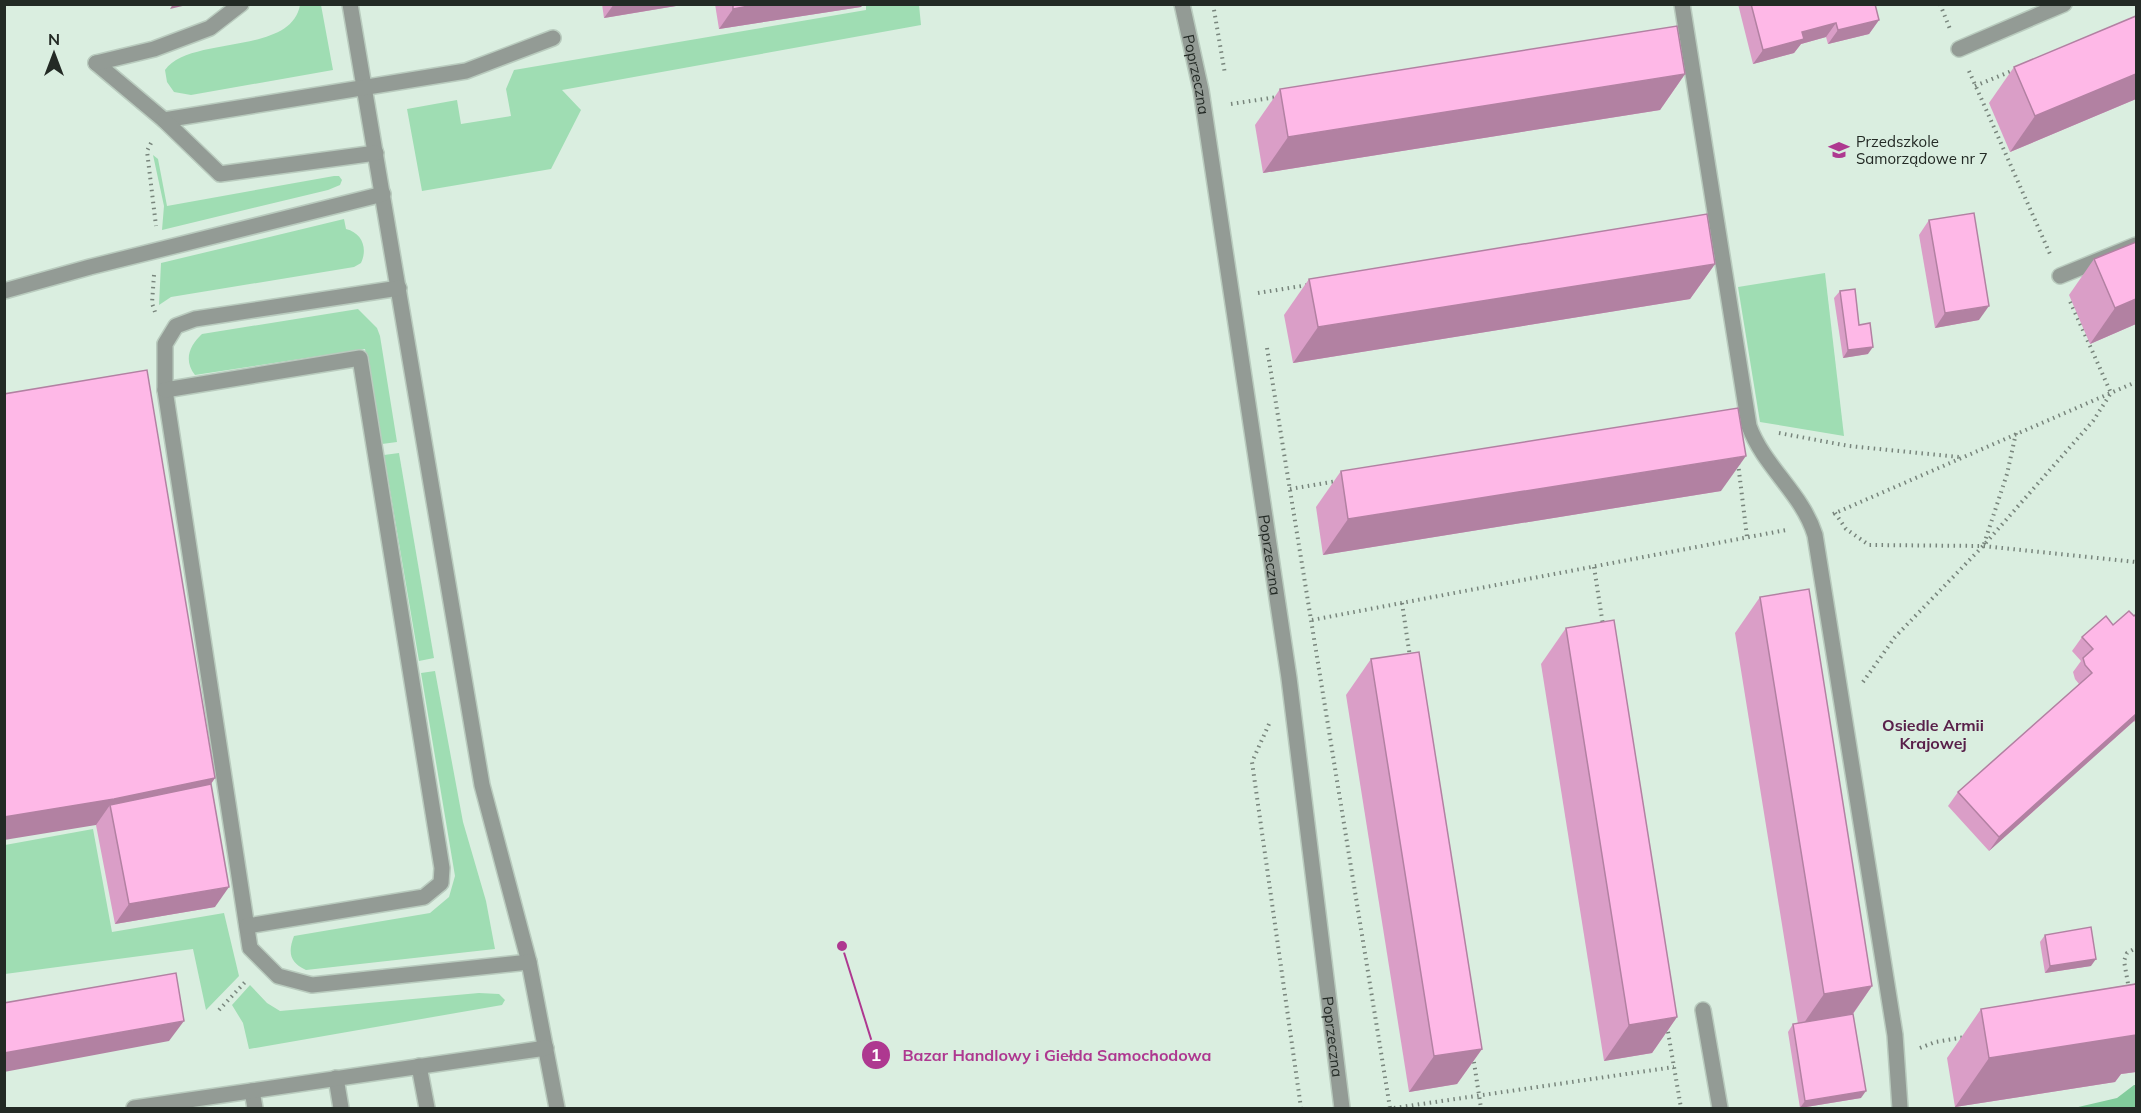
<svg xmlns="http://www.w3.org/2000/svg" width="2141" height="1113" font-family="Mulish,sans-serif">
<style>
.green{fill:#9fddb3}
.forest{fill:#82cc9c}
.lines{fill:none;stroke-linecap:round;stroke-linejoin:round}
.service-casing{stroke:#b9cbbe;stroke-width:18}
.minor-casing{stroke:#b9cbbe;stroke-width:18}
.path{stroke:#78857c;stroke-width:4;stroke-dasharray:1.5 4.5;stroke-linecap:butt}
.service{stroke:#939b95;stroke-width:15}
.minor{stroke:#939b95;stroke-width:15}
.wall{fill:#da9ec7}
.shaded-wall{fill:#b281a2}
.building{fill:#feb8e7;stroke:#b281a2;stroke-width:1.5}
.labels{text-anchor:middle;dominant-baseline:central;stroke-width:5;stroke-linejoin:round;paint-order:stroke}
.street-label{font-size:15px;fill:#232a25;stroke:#daeee0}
.poi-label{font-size:15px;fill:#232a25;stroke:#daeee0;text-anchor:start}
.neighbourhood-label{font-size:16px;font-weight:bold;fill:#59204a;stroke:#daeee0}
.leader{fill:none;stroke:#ae3890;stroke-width:2}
.callout-dot{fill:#ae3890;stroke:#daeee0;stroke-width:2}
.mark-label{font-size:18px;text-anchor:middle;font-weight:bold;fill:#fff}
.callout-label{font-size:16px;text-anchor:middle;font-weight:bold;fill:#ae3890;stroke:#daeee0;stroke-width:5;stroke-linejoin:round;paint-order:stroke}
</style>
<rect width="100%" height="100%" fill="#daeee0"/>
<g class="green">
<path d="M 300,5 L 321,5 L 333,70 L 191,95 L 174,92 L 167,82 L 165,70 C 190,35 291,56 300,5 Z"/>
<polygon points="866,5 919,5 921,25 562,90 581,110 551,169 422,191 407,109 457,100 461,124 511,116 506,89 514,70 866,10"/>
<polygon points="153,155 158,159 167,206 334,176 339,176 342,180 340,185 328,190 162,230 164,206"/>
<path d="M 344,219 L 346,229 C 362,233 368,248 361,263 L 354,267 L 171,297 L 159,305 L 161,263 Z"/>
<polygon points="1825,273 1844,436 1760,422 1738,287"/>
<path d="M 358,309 L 377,328 L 380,336 L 397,442 L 382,444 L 365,349 L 195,375 C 183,360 190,345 202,334 Z"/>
<polygon points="399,453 434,658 419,661 384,455"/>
<path d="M 435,671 L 463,822 L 486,901 L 495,949 L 306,970 C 289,962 288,952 294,936 L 430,913 L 449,897 L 455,876 L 421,673 Z"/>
<polygon points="93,829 112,932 224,913 239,976 206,1010 193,949 5,974 5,845"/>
<polygon points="250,985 267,1003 280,1011 479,993 499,994 505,1000 502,1005 249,1049 243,1023 232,1005"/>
</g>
<polygon class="forest" points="2134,1085 2136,1085 2136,1108 2074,1108 2117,1098"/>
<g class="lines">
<g class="service-casing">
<g id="service">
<polyline points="350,4 482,785 529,962 557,1108"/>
<path id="s1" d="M 1182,4 L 1201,90 L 1289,678 L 1342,1108"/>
<path d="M 1682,4 L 1749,426 C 1764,467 1802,493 1815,535 L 1895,1035 L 1900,1108"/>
<polyline points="96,63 164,120 466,71 553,38"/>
<polyline points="96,63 154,49 210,28 241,4"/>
<polyline points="164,120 220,174 376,153"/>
<polyline points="399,288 195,319 176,326 165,344 165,390 250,948 278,976 312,985 529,962"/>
<polyline points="4,291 90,267 383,194"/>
<polyline points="165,390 360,358 442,868 441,883 424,897 247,926"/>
<polyline points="419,1066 427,1108"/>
<polyline points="336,1078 341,1108"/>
<polyline points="252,1091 255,1108"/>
<polyline points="134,1108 546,1048"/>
</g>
</g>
<g class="minor-casing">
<g id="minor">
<polyline points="1959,49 2064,4"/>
<polyline points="2060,276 2136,245"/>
<polyline points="1703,1010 1720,1108"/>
</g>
</g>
<g class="path">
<polyline points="1213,4 1225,74"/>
<polyline points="1940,4 1950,29"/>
<polyline points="1969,71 2050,254"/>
<polyline points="1975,86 2014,70"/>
<polyline points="1231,104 1277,97"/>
<polyline points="151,143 147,151 156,226"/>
<polyline points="154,275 152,303 155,312"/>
<polyline points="1258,293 1308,285"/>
<polyline points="1267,348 1390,1108"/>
<polyline points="1779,433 1849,446 1959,457"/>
<polyline points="1738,463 1747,537"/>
<polyline points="1290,489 1337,481"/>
<polyline points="1835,513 1846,529 1869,545 1983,546 2136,562"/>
<polyline points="1833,514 2136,382"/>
<polyline points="1984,544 2007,474 2016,433"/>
<polyline points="1594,567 1603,625"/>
<polyline points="1402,603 1410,657"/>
<polyline points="1312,620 1786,530"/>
<polyline points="1863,682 1895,637 1983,546 2093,421 2111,393 2069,299"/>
<polyline points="1269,724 1252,762 1301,1108"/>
<polyline points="2129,989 2124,961 2127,953 2136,948"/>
<polyline points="219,1010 247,980"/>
<polyline points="1667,1026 1681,1108"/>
<polyline points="1920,1048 1935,1042 1965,1037"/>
<polyline points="1473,1056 1481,1108"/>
<polyline points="1394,1108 1674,1067"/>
</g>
<use href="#service" class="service"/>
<use href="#minor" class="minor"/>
</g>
<g class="wall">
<polygon points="602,4 688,4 604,18"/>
<polygon points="715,4 863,4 861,7 719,29"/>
<polygon points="1738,4 1875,4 1879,20 1869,34 1828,44 1826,37 1801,44 1794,53 1753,64"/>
<polygon points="2136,16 2136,99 2010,152 1989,103 2014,67"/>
<polygon points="1685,74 1660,110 1263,173 1255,125 1280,89"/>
<polygon points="1929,220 1979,320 1935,328 1919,235"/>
<polygon points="2094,259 2136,324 2090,344 2069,295"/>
<polygon points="1715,264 1690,299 1293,363 1284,315 1309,279"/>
<polygon points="1840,291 1859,325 1868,354 1843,358 1834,298"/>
<polygon points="4,394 215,778 211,784 215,907 115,924 96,825"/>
<polygon points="1341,471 1721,491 1323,555 1316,507"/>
<polygon points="1760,597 1872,986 1853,1014 1861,1098 1800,1108 1788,1032 1793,1024 1798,1024 1735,633"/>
<polygon points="2136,614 2136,723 2134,721 1989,851 1948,806 1958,792 2079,684 2075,679 2073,672 2081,661 2072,651 2082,637 2134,616"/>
<polygon points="1566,628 1677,1017 1652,1053 1604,1061 1541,664"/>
<polygon points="1371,659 1482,1049 1457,1084 1409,1092 1346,695"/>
<polygon points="2045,935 2091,966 2045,973 2040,942"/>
<polygon points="2136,981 2136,1072 2121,1074 2115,1082 1955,1107 1947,1058 1981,1009 2134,984"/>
</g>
<g class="shaded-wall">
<polygon points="173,4 191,4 170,9"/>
<polygon points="614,4 688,4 604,18"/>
<polygon points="759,4 863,4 861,7 719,29 733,9"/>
<polygon points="1879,20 1869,34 1828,44 1838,30"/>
<polygon points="1836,23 1826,37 1801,44 1794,53 1753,64 1763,50 1802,32"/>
<polygon points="1685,74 1660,110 1263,173 1288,137"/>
<polygon points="2136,74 2136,99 2010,152 2035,116"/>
<polygon points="1715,264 1690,299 1293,363 1318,327"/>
<polygon points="2136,299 2136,324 2090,344 2115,308"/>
<polygon points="1989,306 1979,320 1935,328 1945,313"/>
<polygon points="1873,347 1868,354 1843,358 1848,350"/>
<polygon points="1746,456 1721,491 1323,555 1348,519"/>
<polygon points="2136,714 2136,718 2134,721 1989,851 1999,837"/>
<polygon points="215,778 196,805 110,805 96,825 4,840 4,817"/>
<polygon points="229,887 215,907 115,924 129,904"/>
<polygon points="2096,959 2091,966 2045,973 2050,966"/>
<polygon points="1872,986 1847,1022 1799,1030 1824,994"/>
<polygon points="1677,1017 1652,1053 1604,1061 1629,1025"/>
<polygon points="184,1021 169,1041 4,1072 4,1053"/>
<polygon points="2136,1035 2136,1072 2121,1074 2115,1082 1955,1107 1989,1058"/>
<polygon points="1482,1049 1457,1084 1409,1092 1434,1056"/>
<polygon points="1866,1091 1861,1098 1800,1108 1805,1101"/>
</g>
<g class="building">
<polygon points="733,4 759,4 733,9"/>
<polygon points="1751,4 1875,4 1879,20 1838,30 1836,23 1802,32 1804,39 1763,50"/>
<polygon points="2136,16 2136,74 2035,116 2014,67"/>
<polygon points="1677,26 1685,74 1288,137 1280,89"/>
<polygon points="1974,213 1989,306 1945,313 1929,220"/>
<polygon points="1707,214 1715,264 1318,327 1309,279"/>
<polygon points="2136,242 2136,299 2115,308 2094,259"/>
<polygon points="1855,289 1859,325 1870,323 1873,347 1848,350 1840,291"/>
<polygon points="147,370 215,778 114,799 4,817 4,394"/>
<polygon points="1738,408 1746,456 1348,519 1341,471"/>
<polygon points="1809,589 1872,986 1824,994 1760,597"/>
<polygon points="2129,611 2134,616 2136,614 2136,714 1999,837 1958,792 2092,673 2085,665 2083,658 2093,649 2082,637 2106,616 2113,625"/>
<polygon points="1614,620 1677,1017 1629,1025 1566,628"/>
<polygon points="1419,652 1482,1049 1434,1056 1371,659"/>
<polygon points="211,784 229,887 129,904 110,805"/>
<polygon points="2091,927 2096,959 2050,966 2045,935"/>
<polygon points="176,973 184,1021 4,1053 4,1003"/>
<polygon points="2136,984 2136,1035 1989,1058 1981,1009"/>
<polygon points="1853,1014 1866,1091 1805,1101 1793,1024"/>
</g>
<defs>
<g id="school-bare" transform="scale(1.62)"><path d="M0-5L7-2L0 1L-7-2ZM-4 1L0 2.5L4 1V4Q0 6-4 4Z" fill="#ae3890" stroke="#daeee0" stroke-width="2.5" paint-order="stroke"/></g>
</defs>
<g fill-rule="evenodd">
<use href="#school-bare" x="1839" y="150"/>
</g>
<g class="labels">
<g class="street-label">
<text stroke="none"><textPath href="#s1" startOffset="72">Poprzeczna</textPath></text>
<text stroke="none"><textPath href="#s1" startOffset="558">Poprzeczna</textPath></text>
<text stroke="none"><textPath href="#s1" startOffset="1044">Poprzeczna</textPath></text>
</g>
<g class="poi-label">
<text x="1856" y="141">Przedszkole<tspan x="1856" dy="17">Samorządowe nr 7</tspan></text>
</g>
<g class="neighbourhood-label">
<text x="1933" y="725">Osiedle Armii<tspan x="1933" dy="18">Krajowej</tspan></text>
</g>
</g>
<path class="leader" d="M842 946L876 1055"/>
<g class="callout-dot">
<circle cx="842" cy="946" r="6"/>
<circle cx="876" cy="1055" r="15"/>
</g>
<g class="mark-label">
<text x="876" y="1061">1</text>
</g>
<g class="callout-label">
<text x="1057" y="1061">Bazar Handlowy i Giełda Samochodowa</text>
</g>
<rect width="2141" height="1113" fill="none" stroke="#232a25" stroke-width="12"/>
<g transform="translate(54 54)" stroke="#daeee0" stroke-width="4.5" paint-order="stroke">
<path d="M0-4.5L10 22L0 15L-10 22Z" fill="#232a25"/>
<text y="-9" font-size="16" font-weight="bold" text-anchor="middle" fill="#232a25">N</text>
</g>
</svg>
